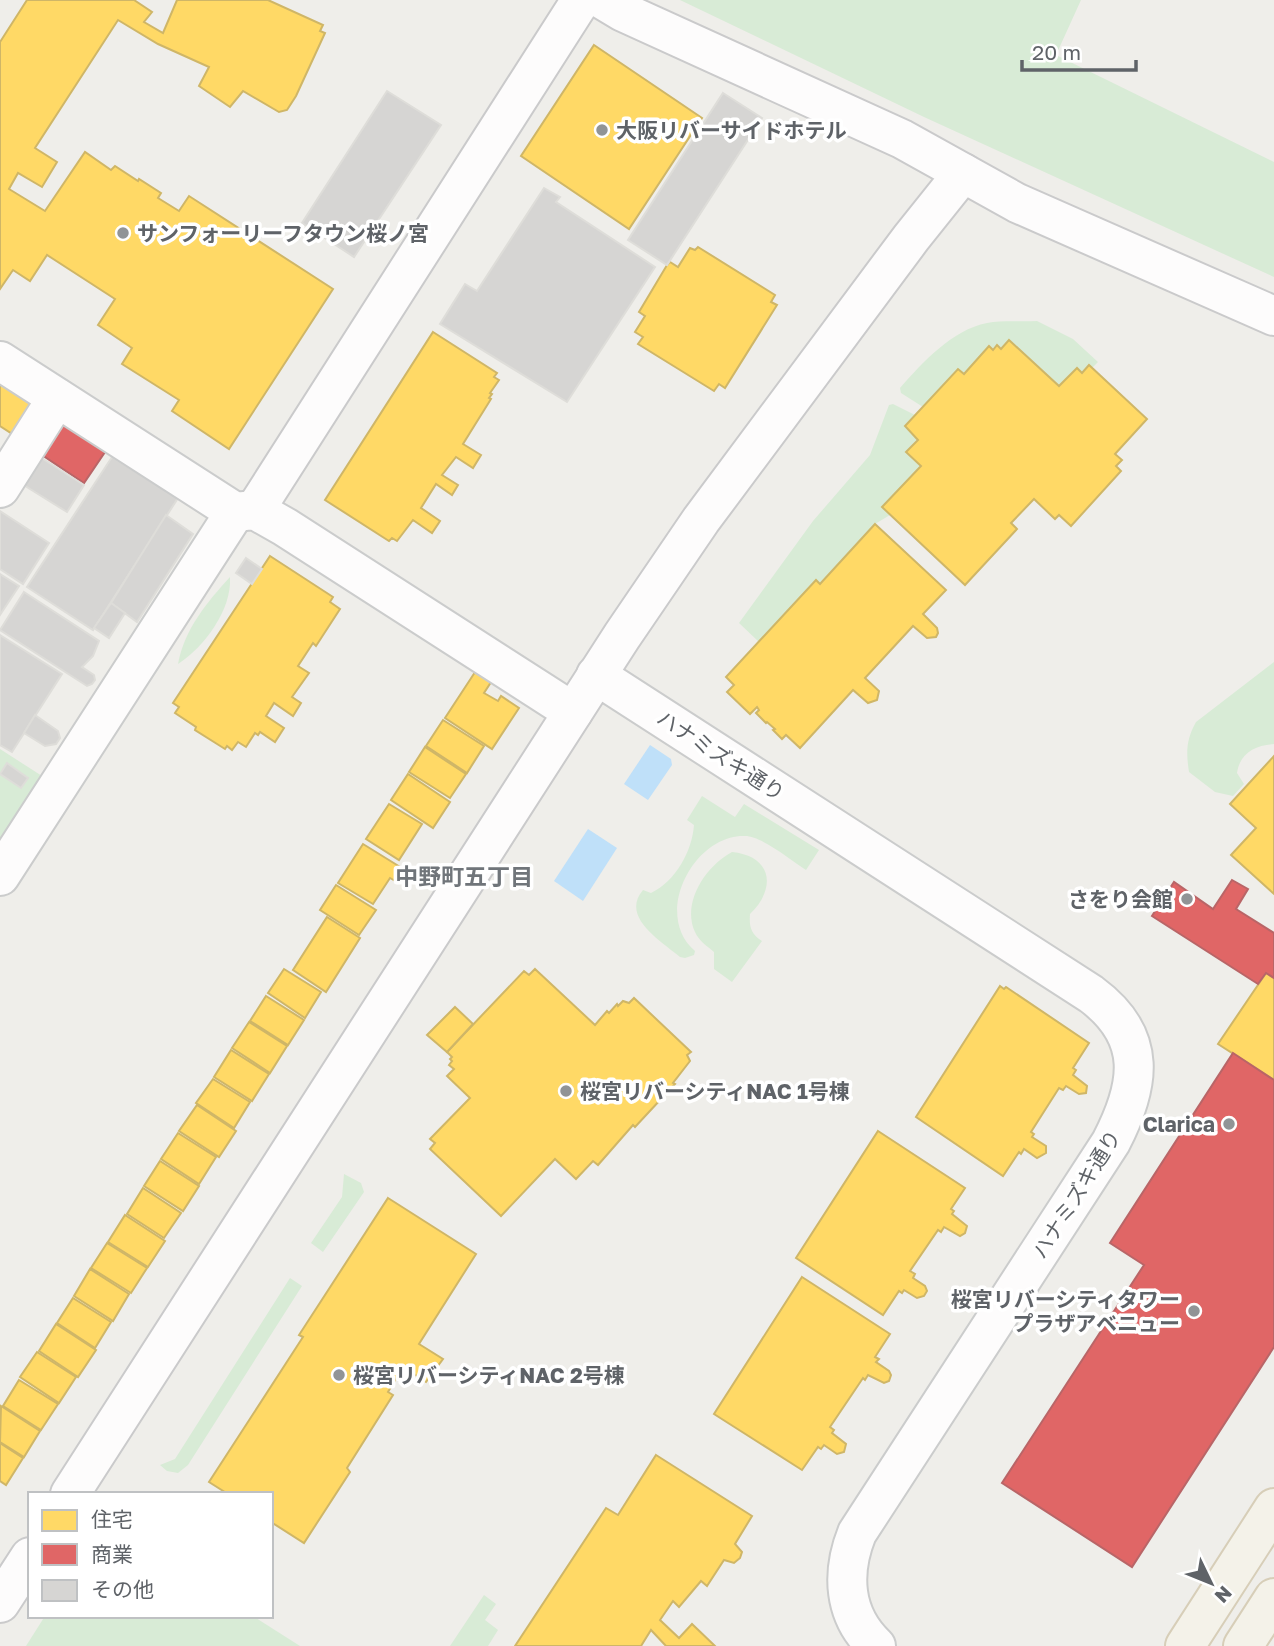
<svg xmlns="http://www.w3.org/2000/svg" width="1274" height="1646" font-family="'Golos Text','Noto Sans JP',sans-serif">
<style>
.green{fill:#d8ebd6}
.water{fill:#bfe0f9}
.homes{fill:#ffd966;stroke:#cfb667;stroke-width:2}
.shops{fill:#e06666;stroke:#b96567;stroke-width:2}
.building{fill:#d6d5d3;stroke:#deddd9;stroke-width:2}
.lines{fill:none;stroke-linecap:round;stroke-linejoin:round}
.street-casing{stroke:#cbcccc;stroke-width:42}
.secondary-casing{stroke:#cacacb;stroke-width:42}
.primary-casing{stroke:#d7ceb8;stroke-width:42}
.street{stroke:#fdfcfc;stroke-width:38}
.secondary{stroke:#fdfcfc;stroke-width:38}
.primary{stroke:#f4f2e9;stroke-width:38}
.poi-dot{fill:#919496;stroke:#fff;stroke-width:2.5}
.labels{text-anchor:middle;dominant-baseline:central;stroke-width:7;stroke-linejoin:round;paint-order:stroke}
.poi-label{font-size:21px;font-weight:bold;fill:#5f6368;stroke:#fff;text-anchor:start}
.street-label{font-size:21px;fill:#5f6368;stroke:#fff}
.neighbourhood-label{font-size:23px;font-weight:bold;fill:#70757a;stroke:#fff}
</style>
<rect width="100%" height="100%" fill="#efeeea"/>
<g class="green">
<polygon points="680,0 1081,0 1056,55 1274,162 1274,277 924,117"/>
<path d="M 1037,321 L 1073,339 L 1098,362 L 1092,368 L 1089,366 L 1082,373 L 1076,368 L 1059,386 L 997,345 L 993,350 L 989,346 L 964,374 L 958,369 L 923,407 L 901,393 L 900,388 C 923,362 952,330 987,323 C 1003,320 1021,322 1037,321 Z"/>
<polygon points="893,404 915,415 905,426 918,440 906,452 921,466 883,507 890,515 875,524 820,584 816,580 759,642 739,623 813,521 870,455 889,405"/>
<path d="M 230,577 C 232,610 204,647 178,664 C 184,630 207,602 230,577 Z"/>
<path d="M 1274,662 L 1274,744 C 1255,745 1240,753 1237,773 L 1244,784 L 1233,796 L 1215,792 L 1189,772 C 1186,752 1186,740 1196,722 Z"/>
<polygon points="0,749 42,776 0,841"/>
<path d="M 702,796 L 735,817 L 744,804 L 819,850 L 806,870 C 792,861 762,836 745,836 C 694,834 652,915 695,951 L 694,955 L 685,958 L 680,957 C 661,941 620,917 643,890 L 651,893 C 676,881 692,851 694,825 L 687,820 Z"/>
<path d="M 732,852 C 772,856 777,888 750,914 C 749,927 751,934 762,941 L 732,982 L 714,969 L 714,952 C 707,946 699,941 695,932 C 681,902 707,865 732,852 Z"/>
<polygon points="344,1174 361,1183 364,1192 323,1252 311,1243 342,1197"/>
<polygon points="290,1278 302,1286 188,1465 178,1473 167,1471 160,1465 175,1459"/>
<polygon points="484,1595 496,1604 485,1620 498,1630 488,1646 450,1646"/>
<polygon points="45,1616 253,1616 300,1646 26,1646"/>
</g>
<g class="water">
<polygon points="650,745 671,759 672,765 648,800 624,784"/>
<polygon points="588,829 617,848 583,901 554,881"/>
</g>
<g class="homes">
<polygon points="27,0 134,0 152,12 144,22 163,33 177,0 268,0 323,25 320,31 325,33 296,96 287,110 279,112 243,91 230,107 199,86 209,67 158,44 118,20 35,148 57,162 42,187 18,173 9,189 45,211 85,152 111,170 115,166 138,181 139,179 161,193 158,198 179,211 189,196 333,289 229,449 172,411 179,400 122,364 132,348 98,325 115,299 47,255 30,281 13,270 0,289 0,42"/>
<polygon points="594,45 702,118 629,229 521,156"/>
<polygon points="698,247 775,295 771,302 777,305 725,388 719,384 714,391 638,344 643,337 635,332 645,316 639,312 667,265 670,262 678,267 690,248 695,250"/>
<polygon points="433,332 497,373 494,377 499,380 490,393 492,394 489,398 491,399 463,444 481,455 473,468 456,457 442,475 458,485 452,495 436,484 421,508 440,521 432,533 413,520 397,541 392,538 389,541 325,500"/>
<polygon points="1009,340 1059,386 1077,368 1082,373 1089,365 1147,419 1115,454 1122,460 1116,466 1121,471 1071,526 1059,515 1055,519 1034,499 1011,523 1017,529 965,585 882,507 921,466 906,452 918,440 905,426 958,369 964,374 989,346 993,350 997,345 1001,349"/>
<polygon points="0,379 36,404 17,437 0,426"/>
<polygon points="875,524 946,590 923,614 937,628 938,633 936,637 927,638 913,626 865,678 879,691 877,700 868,703 853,690 800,748 786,735 782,739 773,730 775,729 767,722 766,723 756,713 759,710 757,707 750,714 727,692 734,685 726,677 816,580 820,584"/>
<polygon points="270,556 333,597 330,602 340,609 316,646 313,643 298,666 309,673 292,697 301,703 293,716 274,703 266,716 284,728 275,742 260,732 258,735 255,733 246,747 238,742 232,750 227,746 225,749 195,730 196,727 175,713 179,707 173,703"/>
<polygon points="479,666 495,676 484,693 498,701 501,696 519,708 492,749 445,718"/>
<polygon points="443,720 484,746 467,773 426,746"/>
<polygon points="425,747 466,774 450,798 409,772"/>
<polygon points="1274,756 1274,894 1231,855 1256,828 1230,804"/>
<polygon points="408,774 450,802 433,828 391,800"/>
<polygon points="389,804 422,824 399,860 366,839"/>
<polygon points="363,844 405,870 397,882 390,878 373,904 338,883"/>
<polygon points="336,885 376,910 359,935 320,910"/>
<polygon points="327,917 360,938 326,992 293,970"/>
<polygon points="284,969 321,992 305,1018 268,993"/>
<polygon points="535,969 595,1025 607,1011 609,1013 617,1004 618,1006 623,1001 629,1003 634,998 691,1052 687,1055 690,1061 673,1083 675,1084 635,1127 633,1125 598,1165 593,1161 576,1179 555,1159 501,1216 430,1149 435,1143 430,1139 470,1098 447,1076 454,1069 449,1065 452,1061 450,1059 452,1057 447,1052 524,971 529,975"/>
<polygon points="1266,973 1274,978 1274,1080 1218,1044"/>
<polygon points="1000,986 1004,989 1006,987 1089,1043 1073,1068 1076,1070 1073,1075 1087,1086 1086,1093 1079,1094 1066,1086 1063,1090 1059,1088 1031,1132 1034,1134 1032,1137 1046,1146 1046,1153 1037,1158 1024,1149 1021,1154 1019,1152 1003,1176 916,1117"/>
<polygon points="266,996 304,1020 288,1045 250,1021"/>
<polygon points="455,1007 473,1024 447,1052 427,1035"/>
<polygon points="249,1022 287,1046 270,1073 232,1048"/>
<polygon points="231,1050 269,1074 252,1101 214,1077"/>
<polygon points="213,1079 250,1102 234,1128 196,1103"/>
<polygon points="197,1105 236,1131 219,1157 179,1131"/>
<polygon points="878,1131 965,1188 951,1209 954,1211 952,1214 967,1226 965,1233 960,1236 944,1227 941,1232 938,1230 910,1271 915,1274 913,1278 925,1286 927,1291 924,1296 917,1298 904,1290 902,1293 899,1291 883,1315 796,1258"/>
<polygon points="178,1133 216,1157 199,1184 161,1159"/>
<polygon points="160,1161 199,1186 183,1211 144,1186"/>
<polygon points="143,1188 181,1213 164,1238 127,1214"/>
<polygon points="388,1198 476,1254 419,1344 443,1359 426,1382 403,1367 388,1392 393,1395 347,1468 350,1472 304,1543 271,1522 271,1494 228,1494 209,1482 303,1337 299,1335"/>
<polygon points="125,1215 165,1241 148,1267 108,1242"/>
<polygon points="107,1243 147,1268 131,1293 91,1268"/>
<polygon points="90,1269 129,1294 113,1321 74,1296"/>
<polygon points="802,1277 890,1334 875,1357 879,1359 876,1362 889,1371 891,1375 889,1381 884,1383 868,1375 865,1380 863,1378 830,1427 834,1430 832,1433 846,1444 844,1452 837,1454 824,1445 821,1449 818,1447 802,1470 714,1414"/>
<polygon points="73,1298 111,1322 95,1348 57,1323"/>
<polygon points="56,1324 96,1350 78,1377 39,1351"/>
<polygon points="37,1352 76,1377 59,1403 20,1377"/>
<polygon points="19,1380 58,1404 41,1430 3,1406"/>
<polygon points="1,1406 40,1431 24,1457 0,1442"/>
<polygon points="0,1443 23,1458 6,1485 0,1481"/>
<polygon points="656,1455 752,1516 735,1544 742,1552 740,1558 734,1563 724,1560 707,1586 701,1581 679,1607 673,1601 660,1620 679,1638 692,1624 715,1646 666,1646 651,1630 641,1646 515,1646 606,1508 618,1515"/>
</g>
<g class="shops">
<polygon points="62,424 105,452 84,483 39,453"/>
<polygon points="1232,880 1248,889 1236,909 1274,933 1274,978 1266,973 1258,984 1152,916 1174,882 1213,909"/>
<polygon points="1233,1053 1274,1080 1274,1347 1132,1567 1002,1483 1144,1265 1110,1243"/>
</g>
<g class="building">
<polygon points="387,91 441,125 354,257 302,223"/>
<polygon points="723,93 762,118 667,265 628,240"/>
<polygon points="544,188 560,197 556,202 655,267 567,402 440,324 465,284 477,291"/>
<polygon points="40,457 84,485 67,512 22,484"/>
<polygon points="112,457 178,498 93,630 27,587"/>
<polygon points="0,511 49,543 23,584 0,569"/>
<polygon points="166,515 193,534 137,622 111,603"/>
<polygon points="246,558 262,569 252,584 236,573"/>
<polygon points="0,574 19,586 0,615"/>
<polygon points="24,592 99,641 93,656 82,667 94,675 95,680 92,684 87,686 0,630"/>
<polygon points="111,603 125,613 109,638 94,628"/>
<polygon points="0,635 62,674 12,752 0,745"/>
<polygon points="35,715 58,731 60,738 56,744 45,746 24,733"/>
<polygon points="7,763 28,778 21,788 0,774"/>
</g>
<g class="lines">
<g class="street-casing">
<g id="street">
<polyline points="0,361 235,512 255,510 285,527 573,712"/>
<polyline points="0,488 57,398"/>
<path d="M 596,675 L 1091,994 C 1149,1037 1140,1086 1111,1142 L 857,1533 C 841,1573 843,1615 876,1646"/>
<polyline points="0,876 235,512"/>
</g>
</g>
<g class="secondary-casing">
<g id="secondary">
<polyline points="603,0 623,12 902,139 1017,203 1274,316"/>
<polyline points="255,510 581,0"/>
<polyline points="70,1494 622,636 701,520 911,238 963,173"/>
<polyline points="0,1603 30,1557"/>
</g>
</g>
<g class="primary-casing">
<g id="primary">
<polyline points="1185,1646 1274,1508"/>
<polyline points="1243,1646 1274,1598"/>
</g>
</g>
<use href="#street" class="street"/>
<use href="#secondary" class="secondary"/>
<use href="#primary" class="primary"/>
</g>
<g class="poi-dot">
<circle cx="602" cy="130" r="7"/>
<circle cx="123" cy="233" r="7"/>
<circle cx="1187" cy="899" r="7"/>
<circle cx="566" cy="1091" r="7"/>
<circle cx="1229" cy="1124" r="7"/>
<circle cx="1194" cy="1311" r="7"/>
<circle cx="339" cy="1375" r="7"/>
</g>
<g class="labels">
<g class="poi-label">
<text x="616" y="130">大阪リバーサイドホテル</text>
<text x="137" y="233">サンフォーリーフタウン桜ノ宮</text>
<text x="1173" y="899" text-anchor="end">さをり会館</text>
<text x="580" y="1091">桜宮リバーシティNAC 1号棟</text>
<text x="1215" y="1124" text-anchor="end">Clarica</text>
<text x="1180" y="1299" text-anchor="end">桜宮リバーシティタワー<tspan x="1180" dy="24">プラザアベニュー</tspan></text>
<text x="353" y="1375">桜宮リバーシティNAC 2号棟</text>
</g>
<g class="street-label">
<text transform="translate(721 755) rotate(33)">ハナミズキ通り</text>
<text transform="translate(1076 1194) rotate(-58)">ハナミズキ通り</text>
</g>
<g class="neighbourhood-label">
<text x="464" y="876">中野町五丁目</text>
</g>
</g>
<rect x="28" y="1492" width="245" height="126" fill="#ffffff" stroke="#bfc1c3" stroke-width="2"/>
<rect x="42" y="1510" width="35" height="21" fill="#ffd966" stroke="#bfc1c3" stroke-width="2"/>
<text x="91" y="1527" font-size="21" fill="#5f6368">住宅</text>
<rect x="42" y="1544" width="35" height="21" fill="#e06666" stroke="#bfc1c3" stroke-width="2"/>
<text x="91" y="1562" font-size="21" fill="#5f6368">商業</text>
<rect x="42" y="1580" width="35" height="21" fill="#d6d5d3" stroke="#bfc1c3" stroke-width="2"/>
<text x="91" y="1597" font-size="21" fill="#5f6368">その他</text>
<g transform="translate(1211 1583) rotate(133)" stroke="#ffffff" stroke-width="5" paint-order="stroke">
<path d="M0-5L12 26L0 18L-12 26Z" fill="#5f6368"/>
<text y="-10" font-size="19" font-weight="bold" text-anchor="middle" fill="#5f6368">N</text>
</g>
<path d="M1022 60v10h114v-10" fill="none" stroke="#5f6368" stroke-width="3.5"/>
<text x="1032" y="60" font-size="21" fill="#5f6368" stroke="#ffffff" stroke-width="5" paint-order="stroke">20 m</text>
</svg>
